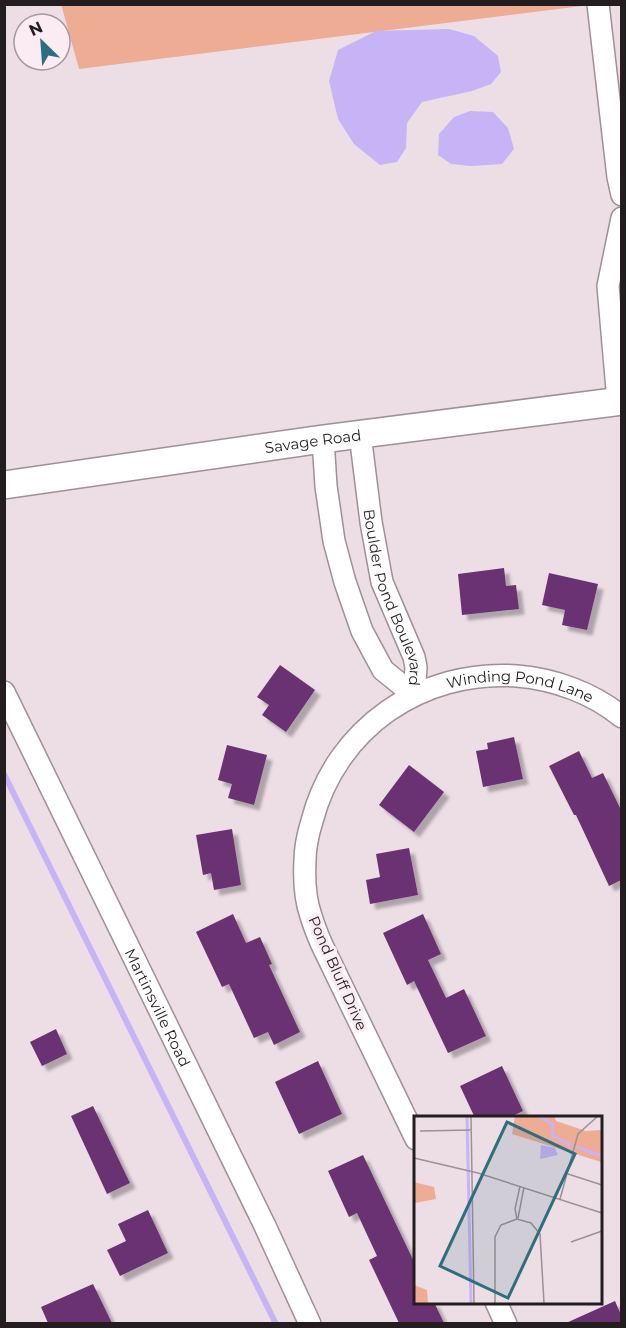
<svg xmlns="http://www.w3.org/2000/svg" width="626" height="1328" font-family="Montserrat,sans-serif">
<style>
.green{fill:#efac95}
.water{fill:#c7b4f7}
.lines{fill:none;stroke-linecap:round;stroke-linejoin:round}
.stream{stroke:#c7b4f7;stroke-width:6}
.building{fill:#6a3372;filter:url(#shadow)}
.minor-casing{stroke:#9e9096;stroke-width:24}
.tertiary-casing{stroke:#9e9096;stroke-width:30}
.minor{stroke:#fff;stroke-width:21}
.tertiary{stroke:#fff;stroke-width:27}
.labels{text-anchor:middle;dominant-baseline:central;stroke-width:6;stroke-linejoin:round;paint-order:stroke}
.street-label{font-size:15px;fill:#231d20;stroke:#fbebf2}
.inset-river{fill:none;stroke:#c7b4f7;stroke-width:3}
.inset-road{fill:none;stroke:#9c9196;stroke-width:1.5}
.view{fill:#2d6e81;fill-opacity:0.15;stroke:#2d6e81;stroke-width:3}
.inset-edge{fill:none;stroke:#231d20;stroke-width:3}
</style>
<defs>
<filter id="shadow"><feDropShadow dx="5.5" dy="5.5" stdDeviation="1.5" flood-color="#0004"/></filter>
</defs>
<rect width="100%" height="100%" fill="#eddee5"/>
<polygon class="green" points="61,4 590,5 79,69"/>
<g class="water">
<polygon points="449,29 474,36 498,56 501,72 491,84 472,91 422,102 407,123 406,148 397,162 380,165 354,144 338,119 329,81 338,50 376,31"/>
<polygon points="470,111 493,112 508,128 514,149 502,164 471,166 451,164 438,155 439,134 454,117"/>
</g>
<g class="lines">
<polyline class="stream" points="4,774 276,1324"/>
</g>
<g class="building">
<polygon points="504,568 506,586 516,585 519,609 462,615 458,574"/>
<polygon points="549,573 598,584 587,630 562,625 565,610 542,605"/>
<polygon points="280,665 315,690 286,732 262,715 269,705 257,697"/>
<polygon points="514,737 523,779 483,787 476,751 488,749 487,743"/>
<polygon points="227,745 267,755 254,805 228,798 232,784 218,780"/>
<polygon points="579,751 592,778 603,773 621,810 621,880 609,886 576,815 574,815 549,766"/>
<polygon points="409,765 444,792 414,832 379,805"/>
<polygon points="232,829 241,885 214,890 211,873 203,875 196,835"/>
<polygon points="409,848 418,895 370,904 366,880 380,877 376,854"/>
<polygon points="233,914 246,943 260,937 272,964 269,965 300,1032 274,1045 268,1032 254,1038 229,984 222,987 196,932"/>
<polygon points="423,914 441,954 428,960 446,998 464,989 486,1036 448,1053 414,981 407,985 383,933"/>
<polygon points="56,1029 67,1054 42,1066 30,1042"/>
<polygon points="318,1061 342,1114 299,1134 275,1082"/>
<polygon points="502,1066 523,1111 508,1118 475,1118 460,1086"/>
<polygon points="93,1106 130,1183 107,1194 71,1116"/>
<polygon points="363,1155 416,1266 416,1302 434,1302 444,1323 399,1323 369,1260 377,1256 357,1213 349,1217 328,1171"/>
<polygon points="148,1210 168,1253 120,1276 107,1250 126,1241 118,1224"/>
<polygon points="93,1284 112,1323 48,1323 41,1307"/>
<polygon points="615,1301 621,1315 621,1323 566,1323"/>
</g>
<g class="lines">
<g class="minor-casing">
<g id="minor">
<polyline points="598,4 618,177 622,195"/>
<polyline points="618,401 608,286 622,218"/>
<path id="s1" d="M 360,434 L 371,522 L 382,582 L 414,657 L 416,667 L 414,695"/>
<polyline points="323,439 326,486 334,541 345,582 362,631 383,670 414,695"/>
<path id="s2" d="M 4,692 L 265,1226 L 310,1324"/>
<path id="s3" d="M 416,1139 L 322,945 C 318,936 314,926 311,916 C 305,899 304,879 305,861 C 305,848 308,834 312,821 C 336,728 422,669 517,676 C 554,679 593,693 622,717"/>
<polyline points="496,1302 506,1324"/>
</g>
</g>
<g class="tertiary-casing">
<g id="tertiary">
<path id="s4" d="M 4,485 L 323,439 L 622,401"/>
</g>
</g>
<use href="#minor" class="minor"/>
<use href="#tertiary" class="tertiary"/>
</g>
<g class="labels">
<g class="street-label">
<text stroke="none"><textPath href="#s4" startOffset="312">Savage Road</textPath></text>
<text stroke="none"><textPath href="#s1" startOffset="168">Boulder Pond Boulevard</textPath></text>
<text stroke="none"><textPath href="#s3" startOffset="620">Winding Pond Lane</textPath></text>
<text transform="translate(338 973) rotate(66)">Pond Bluff Drive</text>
<text stroke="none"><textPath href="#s2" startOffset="351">Martinsville Road</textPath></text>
</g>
</g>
<g transform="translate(414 1116)">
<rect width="188" height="188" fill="#eddee5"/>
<path d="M 101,0 L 140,0 L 142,5 L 172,15 L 187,14 L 187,46 L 98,18 ZM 0,66 L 20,71 L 22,83 L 1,87 L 0,130 ZM 0,169 L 13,174 L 14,187 L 0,187 Z" fill="#efac95"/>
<path d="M 127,29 L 141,32 L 144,39 L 126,43 Z" fill="#c7b4f7"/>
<path class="inset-river" d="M 53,0 L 57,187M 126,0 L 139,9 L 138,19 L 158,30M 163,31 L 188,40"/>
<path class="inset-road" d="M 57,0 L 60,187M 6,15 L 58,14M 0,42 L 64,57 L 188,97M 151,57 L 188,69M 140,81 L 150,61M 146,83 L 164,18 L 184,0M 104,102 L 110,71M 103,103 L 101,93 L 106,70M 157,126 L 188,115M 81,187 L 81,121 L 87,109 L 103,103 L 117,107 L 126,118 L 130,187"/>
<path class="view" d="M 93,6 L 161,38 L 94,182 L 26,150 Z"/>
<rect width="188" height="188" class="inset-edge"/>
</g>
<rect width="626" height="1328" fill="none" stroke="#231d20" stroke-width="12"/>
<g transform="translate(42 42) rotate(335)"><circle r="28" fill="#fbebf2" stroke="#a5999e" stroke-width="1.5"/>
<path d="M0-4.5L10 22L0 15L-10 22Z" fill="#2d6e81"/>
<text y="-9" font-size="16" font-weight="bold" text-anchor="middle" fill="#231d20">N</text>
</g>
</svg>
